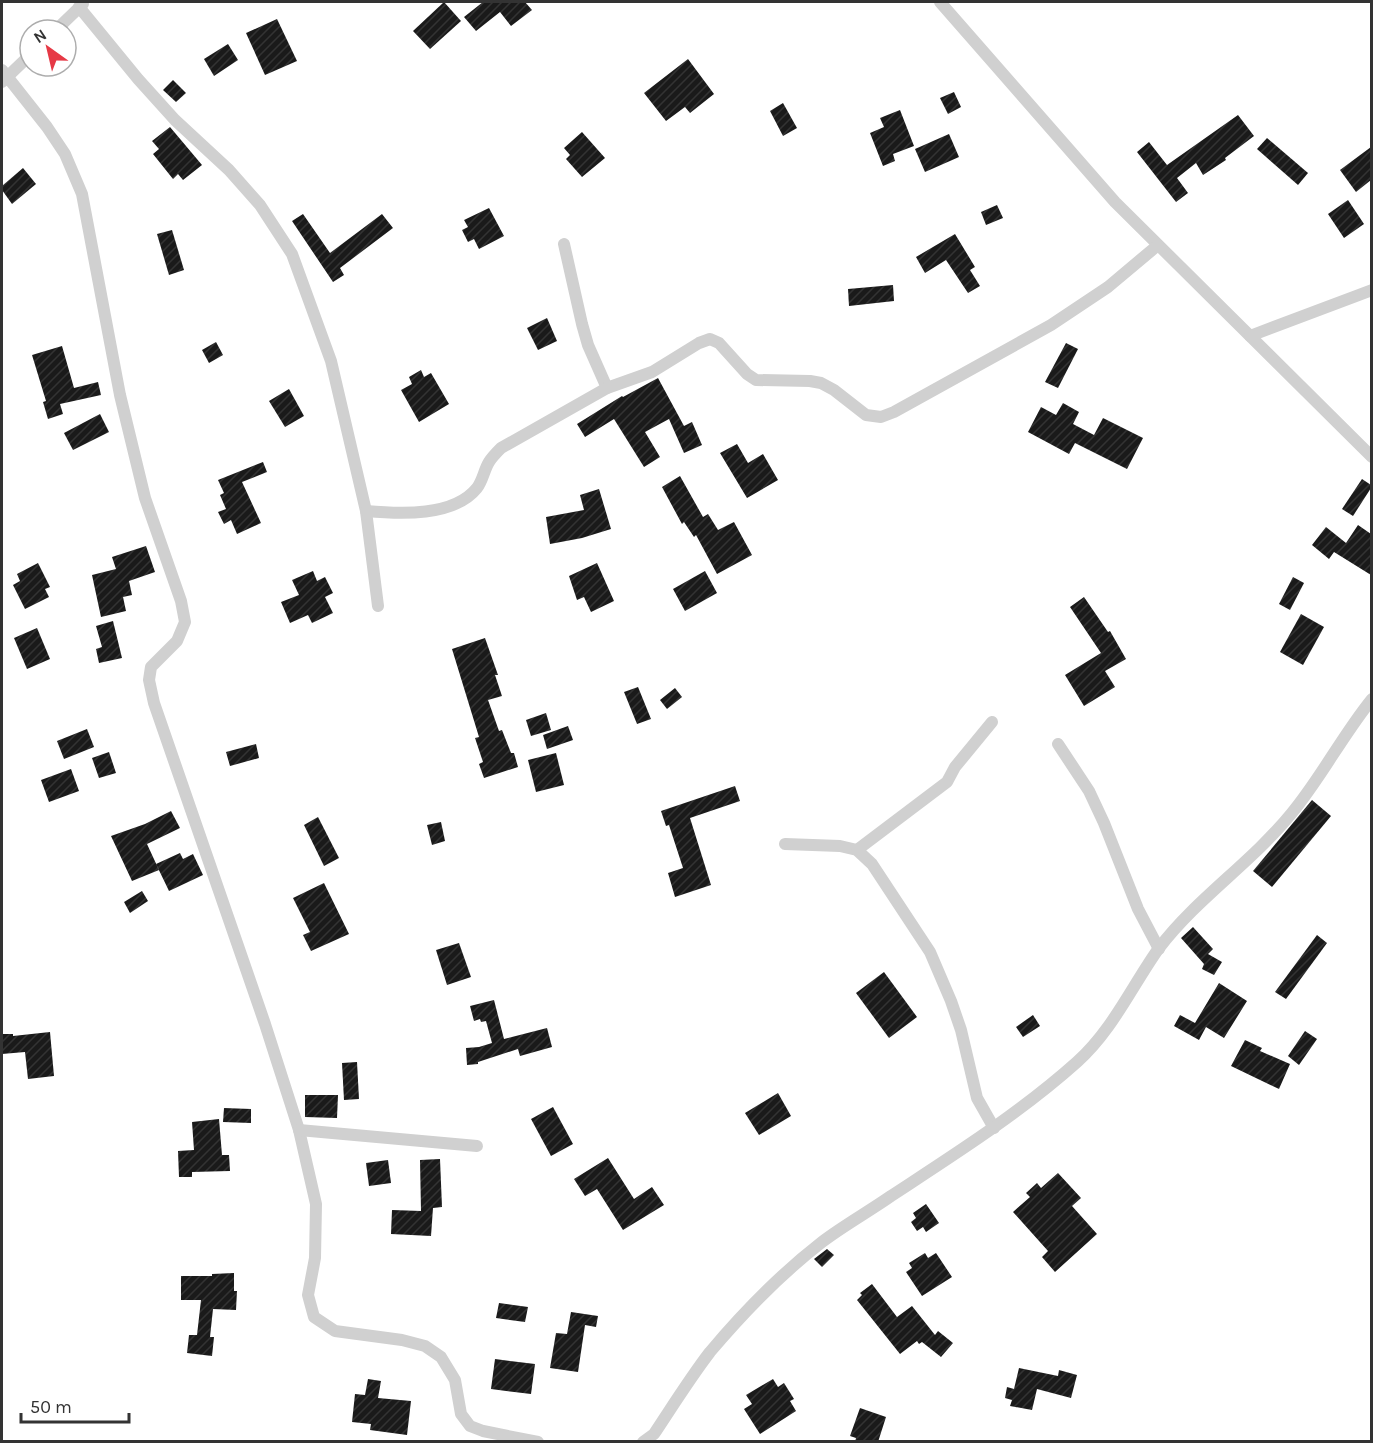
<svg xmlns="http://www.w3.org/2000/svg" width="1373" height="1443" font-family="Karla,sans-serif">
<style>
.building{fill:url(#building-hatch)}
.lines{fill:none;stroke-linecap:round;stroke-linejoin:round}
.street{stroke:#d0d0d0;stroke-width:12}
</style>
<defs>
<pattern id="building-hatch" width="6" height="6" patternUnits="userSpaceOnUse" patternTransform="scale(1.5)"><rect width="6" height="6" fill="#1a1a1a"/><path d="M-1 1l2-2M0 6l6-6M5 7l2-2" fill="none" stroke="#333"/></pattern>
</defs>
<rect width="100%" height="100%" fill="#fff"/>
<g class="building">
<polygon points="444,2 461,21 430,49 413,31"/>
<polygon points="483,2 525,2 532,10 511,26 500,12 476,31 464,17"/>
<polygon points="277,19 297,61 265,75 246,33"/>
<polygon points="228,44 238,60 214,76 204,59"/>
<polygon points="688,59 714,94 690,113 685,107 666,121 644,93"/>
<polygon points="173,80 186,93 176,102 163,90"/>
<polygon points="954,92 961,107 948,114 940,98"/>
<polygon points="783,103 797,128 783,136 770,111"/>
<polygon points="900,110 914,146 893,154 895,161 883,166 870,133 884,127 880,118"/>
<polygon points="1238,115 1254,136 1225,158 1226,160 1203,175 1196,163 1177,178 1188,193 1176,202 1137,152 1149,142 1167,165"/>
<polygon points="170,127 202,165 183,180 178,174 173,179 153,154 159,149 152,141"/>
<polygon points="582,132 605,158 582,177 566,159 570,155 564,148"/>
<polygon points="949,134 959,157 925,172 915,149"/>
<polygon points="1267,138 1308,173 1298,185 1257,149"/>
<polygon points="1371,147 1371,180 1356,192 1340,170"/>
<polygon points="23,168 36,184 12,204 2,190 2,186"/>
<polygon points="1348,200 1364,224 1344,238 1328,214"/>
<polygon points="997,205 1003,218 986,225 981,212"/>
<polygon points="489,208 504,236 479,249 474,239 468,242 462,230 468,227 464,220"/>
<polygon points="303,214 330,253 382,214 393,228 340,268 344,275 333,282 292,221"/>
<polygon points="172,230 184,270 169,275 157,234"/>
<polygon points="955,234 975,267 970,270 980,286 968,293 946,260 925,273 916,257"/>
<polygon points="893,285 894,301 849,306 848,289"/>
<polygon points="547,318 557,341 538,350 527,328"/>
<polygon points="216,342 223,355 209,363 202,350"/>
<polygon points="1066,343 1078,349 1058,388 1045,382"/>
<polygon points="62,346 74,388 98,382 101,395 60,404 63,414 48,419 43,402 46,401 32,355"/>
<polygon points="421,370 424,377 431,373 449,404 419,422 401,390 412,384 409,377"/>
<polygon points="658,378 684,426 692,422 702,445 684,453 669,419 645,432 660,457 644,467 614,419 585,437 577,424 622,396 623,397"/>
<polygon points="289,389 304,416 285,427 269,401"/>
<polygon points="1063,403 1079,412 1073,424 1094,435 1103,418 1143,438 1127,469 1075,443 1069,454 1028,432 1041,407 1056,415"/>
<polygon points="100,414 109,432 73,450 64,433"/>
<polygon points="737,444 748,463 763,454 778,480 747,498 720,453"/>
<polygon points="263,462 267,472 242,482 261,523 237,534 231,520 224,524 218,512 226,509 220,495 224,493 218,480"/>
<polygon points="680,476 703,517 708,514 718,530 734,522 752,555 717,574 696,535 694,537 684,522 682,524 662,487"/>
<polygon points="1362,479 1371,485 1371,488 1353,516 1342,509"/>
<polygon points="599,489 611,529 582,538 550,544 546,517 584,510 580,495"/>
<polygon points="1358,525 1371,534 1371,575 1334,552 1329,559 1312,545 1326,527 1346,543"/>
<polygon points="146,546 155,572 129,581 132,595 123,597 126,611 101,617 92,575 116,569 112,557"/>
<polygon points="38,563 50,587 45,589 49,597 25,609 13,585 20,581 17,574"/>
<polygon points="597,563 614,601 591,612 584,597 577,600 569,576"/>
<polygon points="313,571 317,581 325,577 333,593 325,597 333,613 312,623 308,615 290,623 281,602 299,595 292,580"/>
<polygon points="705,571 717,593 685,611 673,589"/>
<polygon points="1293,577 1304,583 1290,610 1279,604"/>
<polygon points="1084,597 1108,632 1110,631 1126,659 1105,671 1115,687 1084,706 1065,675 1101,653 1070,607"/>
<polygon points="1301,614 1324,627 1303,665 1280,652"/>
<polygon points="113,621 122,658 99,663 96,649 102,647 96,626"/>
<polygon points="37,628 50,659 27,669 14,638"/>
<polygon points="485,638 498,675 495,675 502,696 488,700 499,731 502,730 511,753 514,753 518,767 484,778 479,764 483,762 475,738 479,737 452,649"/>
<polygon points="638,687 651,719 637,724 624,692"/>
<polygon points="675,688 682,697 667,709 660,700"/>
<polygon points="546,713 551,730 531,736 526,720"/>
<polygon points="568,726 573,740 547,749 543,735"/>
<polygon points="87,729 94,747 64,759 57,741"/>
<polygon points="256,744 259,758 230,766 226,752"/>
<polygon points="109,752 116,773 99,778 92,758"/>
<polygon points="556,753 564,785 536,792 528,760"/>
<polygon points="71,769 79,791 49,802 41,780"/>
<polygon points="735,786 740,801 690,818 711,885 675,897 668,873 683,868 669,825 666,826 661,811"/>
<polygon points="1312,800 1331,816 1272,887 1253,871"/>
<polygon points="171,811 180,828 147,844 159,870 132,881 111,836 145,824"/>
<polygon points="318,817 339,858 324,866 304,825"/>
<polygon points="441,822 445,841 432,845 427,825"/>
<polygon points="180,853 183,859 193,854 203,875 169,891 156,864"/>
<polygon points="324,883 349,934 311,951 303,935 310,932 293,898"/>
<polygon points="142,891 148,901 130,913 124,902"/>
<polygon points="1193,927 1213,949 1208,954 1222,962 1214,975 1202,969 1204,964 1181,938"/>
<polygon points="1317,935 1327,943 1286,999 1275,992"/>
<polygon points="459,943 471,977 447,985 436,950"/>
<polygon points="884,972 917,1017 889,1038 856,993"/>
<polygon points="1219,983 1247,1001 1224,1038 1206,1027 1199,1040 1174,1026 1180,1015 1195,1023"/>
<polygon points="494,1000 504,1039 547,1028 552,1047 520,1056 518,1049 478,1062 478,1064 467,1065 466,1048 479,1047 492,1043 486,1021 481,1022 480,1019 474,1021 470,1006"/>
<polygon points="1033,1015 1040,1026 1023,1037 1016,1027"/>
<polygon points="1305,1031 1317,1039 1299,1065 1288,1056"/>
<polygon points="50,1032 54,1076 28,1079 25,1052 2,1054 2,1034 13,1034 13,1036"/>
<polygon points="1245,1040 1262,1048 1260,1051 1290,1064 1279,1089 1231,1066"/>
<polygon points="357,1062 359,1099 344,1100 342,1063"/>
<polygon points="778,1093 791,1116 759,1135 745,1113"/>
<polygon points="305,1095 338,1095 337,1118 305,1117"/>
<polygon points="553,1107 573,1144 551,1156 531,1119"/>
<polygon points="224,1108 251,1109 251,1123 223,1122"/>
<polygon points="219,1119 222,1155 229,1155 230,1171 192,1172 192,1177 179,1177 178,1151 194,1150 192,1122"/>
<polygon points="608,1158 634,1199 652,1187 664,1205 623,1230 597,1189 585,1196 574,1179"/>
<polygon points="440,1159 442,1207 433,1208 431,1236 391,1234 392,1210 421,1211 420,1160"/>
<polygon points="388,1160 391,1183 369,1186 366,1163"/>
<polygon points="1058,1173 1081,1198 1072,1206 1097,1234 1055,1272 1042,1257 1048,1251 1013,1212 1030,1197 1026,1193 1037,1183 1041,1188"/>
<polygon points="926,1204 939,1223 926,1232 923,1227 917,1231 911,1222 916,1218 913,1213"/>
<polygon points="827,1249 834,1255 822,1267 814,1259"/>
<polygon points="925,1253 928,1258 936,1253 952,1277 922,1296 906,1272 912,1268 909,1263"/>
<polygon points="234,1273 234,1291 237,1291 236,1310 213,1309 210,1337 214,1337 212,1356 187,1353 189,1335 197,1335 201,1300 181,1300 181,1276 212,1276 212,1274"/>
<polygon points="872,1284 897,1317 912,1306 935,1335 938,1331 953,1343 941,1357 922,1342 919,1344 917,1341 900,1354 857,1300 862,1295 860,1293"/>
<polygon points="499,1303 528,1307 525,1322 496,1318"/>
<polygon points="571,1312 598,1316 596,1327 585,1325 578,1372 550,1368 556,1333 567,1334"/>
<polygon points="495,1359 535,1364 531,1394 491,1389"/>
<polygon points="1019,1368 1058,1376 1059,1370 1077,1375 1071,1398 1037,1389 1032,1410 1010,1406 1012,1400 1005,1398 1007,1387 1014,1389"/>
<polygon points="368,1379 381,1381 378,1398 411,1401 407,1435 370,1430 371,1424 352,1422 355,1394 365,1395"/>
<polygon points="773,1379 778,1387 784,1383 794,1399 790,1401 796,1411 760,1434 744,1409 752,1404 746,1395"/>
<polygon points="860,1408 886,1417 878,1442 855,1442 856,1438 850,1436"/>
</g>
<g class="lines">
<g class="street">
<polyline points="940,2 1115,202 1372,457"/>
<polyline points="79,7 138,79 175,120 229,170 260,205 292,254 331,361 366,511 378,606"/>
<polyline points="56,30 83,4"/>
<polyline points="2,70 47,127 65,154 82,194 120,395 145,498 181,601 185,622 177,641 151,667 149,680 154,703 265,1024 299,1130 316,1204 315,1258 308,1295 314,1317 335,1331 402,1340 425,1346 441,1357 455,1380 461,1414 470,1426 483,1431 538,1442"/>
<polyline points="2,82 30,55"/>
<polyline points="564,244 582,324 588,345 607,388"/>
<polyline points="1250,336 1372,290"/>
<path d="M 366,511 C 400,514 454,517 477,488 C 483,480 484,470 489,462 C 492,457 497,452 501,448 L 607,388 L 652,372 L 699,343 L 710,339 L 719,343 L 747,374 L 756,380 L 810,381 L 821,383 L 834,390 L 866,415 L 881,417 L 894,412 L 1051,325 L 1108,287 L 1158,245"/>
<polyline points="1058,744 1089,791 1104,823 1138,909 1159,949"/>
<polyline points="785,844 840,846 857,850 872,864 930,952 951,1001 961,1030 977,1098 994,1128"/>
<polyline points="857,850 947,782 955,767 992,722"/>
<polyline points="299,1130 477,1146"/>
<path d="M 643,1442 L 654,1434 C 672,1407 690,1378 710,1352 C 742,1314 782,1273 822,1242 C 843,1226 868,1212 891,1196 C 955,1154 1020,1113 1077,1062 C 1112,1031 1132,986 1159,948 C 1197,898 1251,863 1291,814 C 1321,778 1342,736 1372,699"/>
</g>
</g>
<rect width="1373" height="1443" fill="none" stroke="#333333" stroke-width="6"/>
<g transform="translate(48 48) rotate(326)"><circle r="28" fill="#ffffff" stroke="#adadad" stroke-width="1.5"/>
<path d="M0-4.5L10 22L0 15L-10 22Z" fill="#e63946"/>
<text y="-9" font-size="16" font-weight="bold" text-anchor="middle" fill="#333333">N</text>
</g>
<path d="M21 1413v9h108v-9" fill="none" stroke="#333333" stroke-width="3"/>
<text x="30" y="1413" font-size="18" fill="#333333" stroke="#ffffff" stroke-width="4.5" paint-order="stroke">50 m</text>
</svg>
